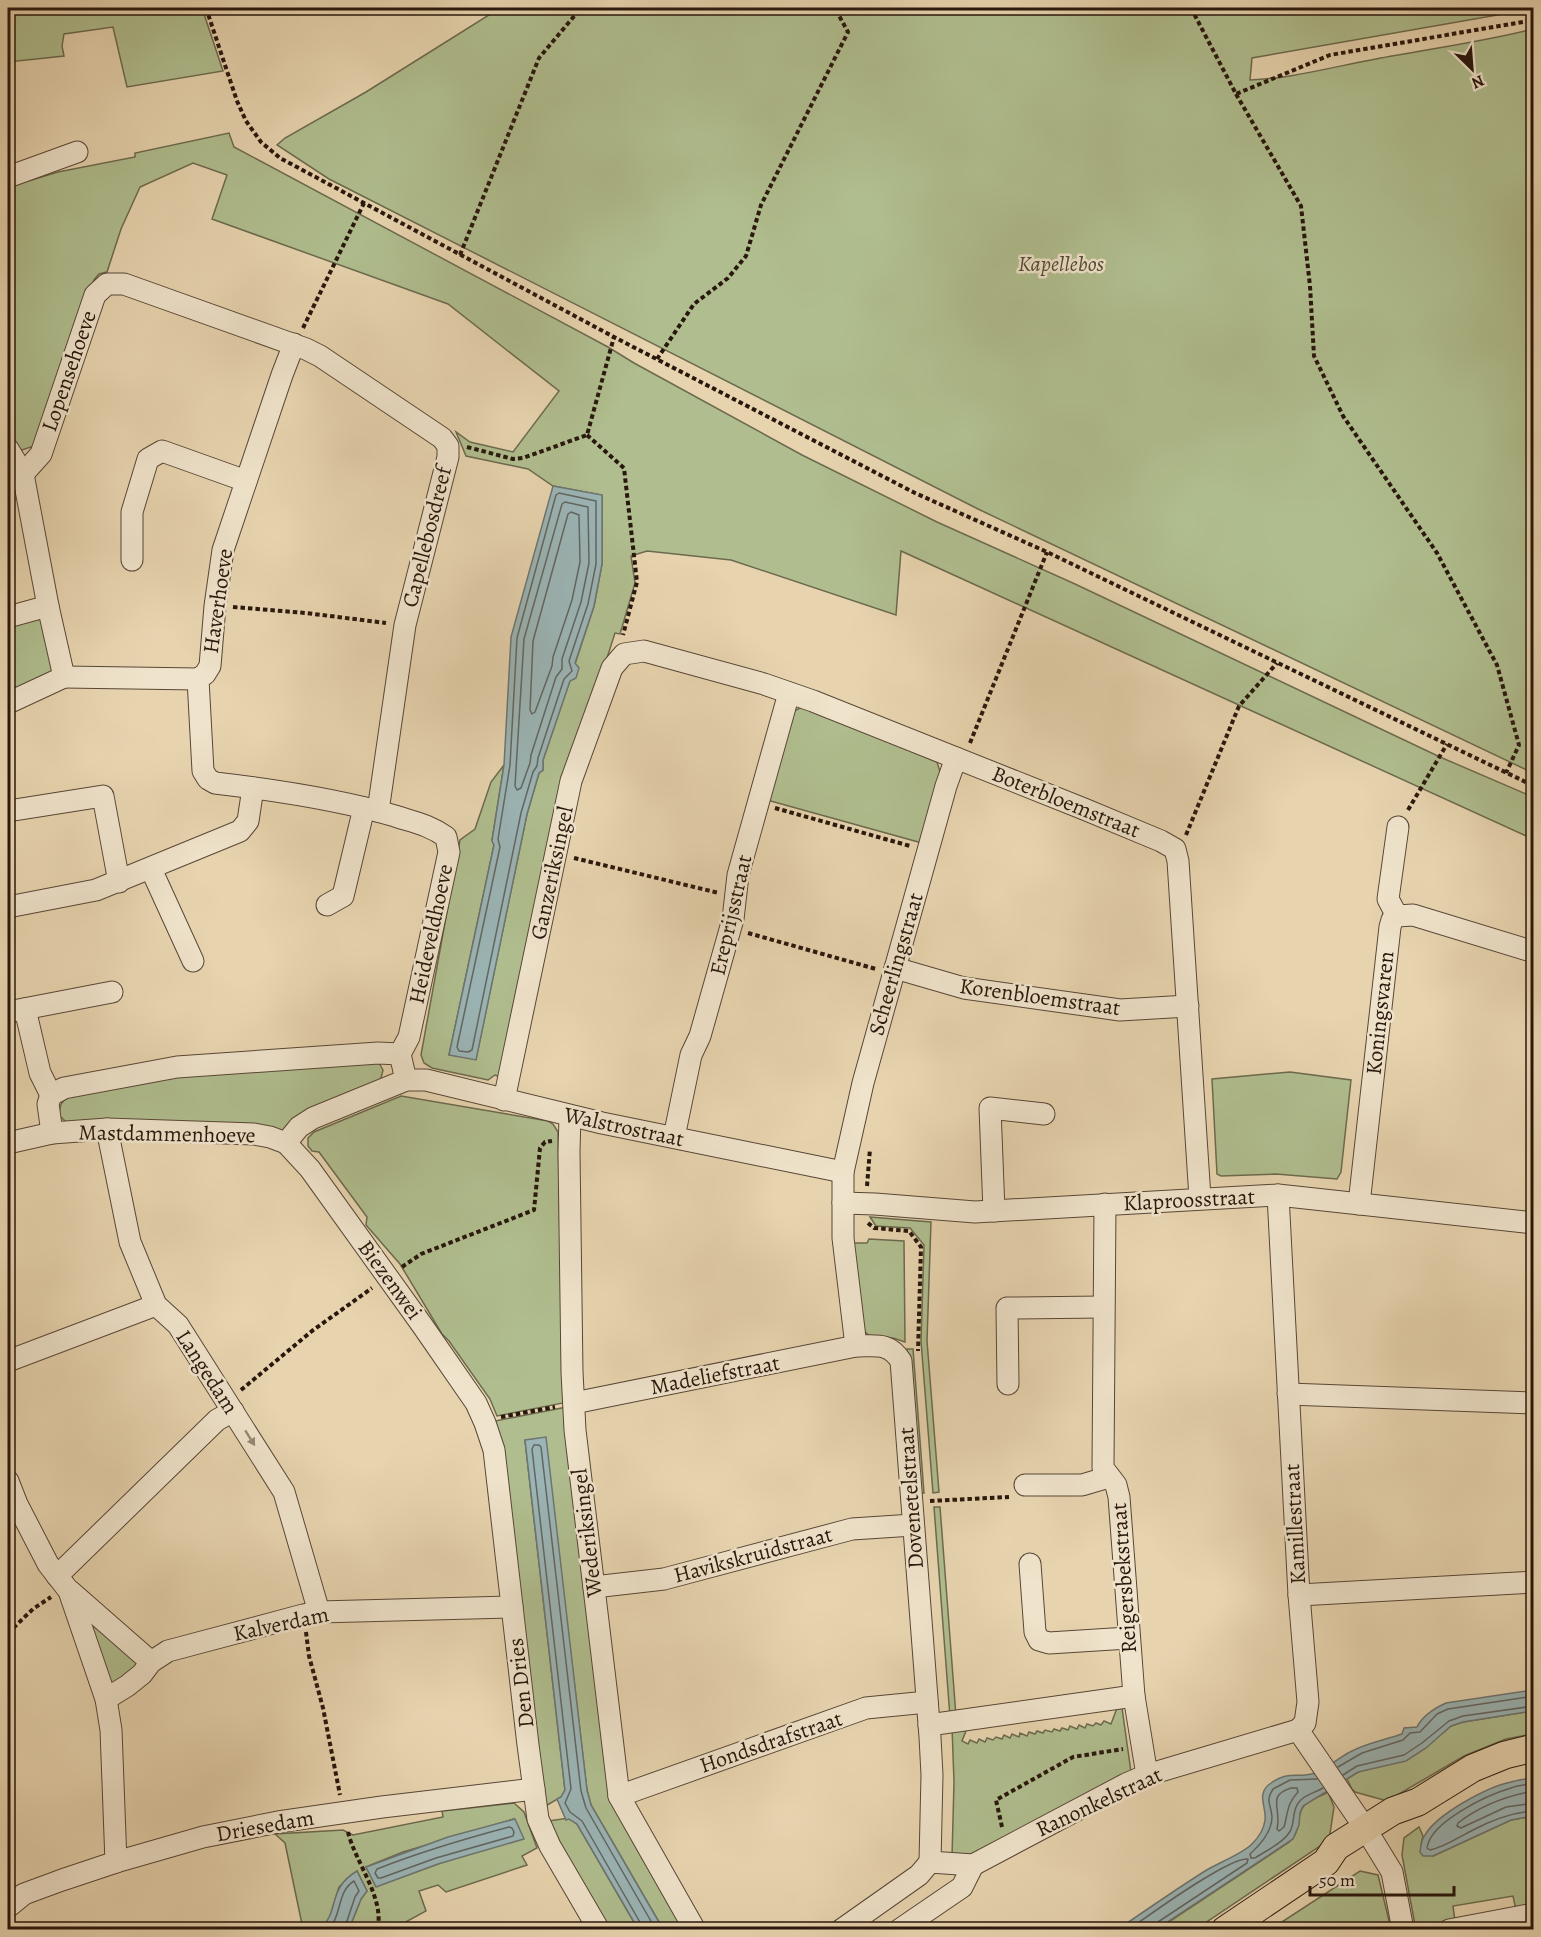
<svg xmlns="http://www.w3.org/2000/svg" width="1541" height="1937" font-family="Alegreya,serif">
<style>
.green{fill:#b0be8f;stroke:#6c6a4e;stroke-width:1.5;fill-rule:evenodd}
.water{fill:#9bb5b6;stroke:#6d7672;stroke-width:1.5}
.lines{fill:none;stroke-linecap:round;stroke-linejoin:round}
.shore{stroke:#626662;stroke-width:1.5}
.minor-casing{stroke:#584636;stroke-width:23}
.major-casing{stroke:#28170d;stroke-width:29}
.path{stroke:#28170d;stroke-width:4;stroke-dasharray:4.5 3;stroke-linecap:butt}
.minor{stroke:#efe3cb;stroke-width:21}
.major{stroke:#e7d4af;stroke-width:27}
.oneway{fill:#958776}
.labels{text-anchor:middle;dominant-baseline:central;stroke-width:5;stroke-linejoin:round;paint-order:stroke}
.park-label{font-size:22px;font-style:italic;fill:#514934;stroke:#efe3cb}
.street-label{font-size:22px;fill:#28170d;stroke:#efe3cb}
</style>
<rect width="100%" height="100%" fill="#e7d4af"/>
<filter id="stains"><feTurbulence type="fractalNoise" baseFrequency=".00333" numOctaves="4"/><feColorMatrix values="0 0 0 0 .2 0 0 0 0 .09 0 0 0 0 .02 0 0 0 .5 -.17"/></filter>
<radialGradient id="worn" r=".72"><stop offset=".6" stop-color="#630" stop-opacity="0"/><stop offset="1" stop-color="#630" stop-opacity=".3"/></radialGradient>
<g class="green">
<polygon points="8,8 202,8 223,71 127,87 113,27 64,34 62,46 64,56 8,62"/>
<path d="M 500,8 L 1533,8 L 1532,9 L 1252,58 L 1250,80 C 1289,79 1337,66 1376,59 C 1428,49 1482,42 1533,29 L 1533,773 L 978,509 L 329,179 L 277,145 L 285,138 L 366,92 Z"/>
<polygon points="229,133 234,147 608,347 634,363 802,455 937,522 1075,584 1440,757 1533,797 1533,839 901,551 896,615 731,560 647,551 631,556 635,583 620,634 615,633 607,658 500,1077 495,1075 488,1080 432,1068 424,1063 421,1055 460,840 475,829 491,782 504,765 492,840 494,845 449,1055 476,1059 527,814 539,773 543,770 543,760 570,680 574,679 575,664 594,606 602,564 602,495 553,486 528,469 466,456 456,432 470,442 513,452 559,391 448,304 212,219 227,175 193,163 140,187 121,229 107,272 99,274 94,280 34,446 22,450 12,444 8,435 8,187 58,172 135,157 135,153"/>
<polygon points="43,612 53,670 51,674 8,695 8,622"/>
<polygon points="804,706 937,762 941,775 922,843 767,800 792,712"/>
<path d="M 379,1063 L 383,1070 L 381,1078 L 378,1081 L 283,1130 L 276,1131 L 67,1123 L 59,1115 C 60,1107 60,1102 68,1097 L 177,1076 L 271,1068 Z"/>
<polygon points="1290,1072 1351,1080 1341,1172 1337,1179 1276,1174 1221,1176 1217,1174 1212,1079"/>
<polygon points="401,1096 548,1121 553,1124 558,1132 563,1403 497,1416 490,1399 449,1341 442,1334 400,1264 366,1225 367,1217 319,1152 312,1151 308,1146 308,1138 314,1132"/>
<polygon points="870,1217 931,1222 927,1341 939,1492 933,1493 921,1341 924,1245 910,1228 876,1226"/>
<polygon points="869,1239 904,1241 905,1342 893,1338 872,1338 864,1331 851,1243 867,1243"/>
<polygon points="907,1349 913,1349 924,1493 918,1492"/>
<polygon points="567,1407 610,1787 686,1929 663,1929 591,1805 587,1790 545,1438 525,1441 565,1790 561,1797 544,1807 495,1421"/>
<polygon points="934,1507 940,1507 956,1716 950,1717"/>
<polygon points="96,1624 141,1665 109,1689 91,1629"/>
<polygon points="1117,1708 1122,1708 1131,1772 973,1856 952,1857 954,1782 952,1727 968,1726 962,1741 968,1744 970,1740 977,1743 979,1739 985,1742 987,1738 993,1740 996,1737 1002,1739 1004,1735 1010,1738 1012,1734 1019,1737 1020,1733 1027,1736 1029,1732 1035,1734 1037,1731 1043,1733 1045,1730 1052,1732 1054,1729 1060,1731 1062,1728 1068,1730 1070,1726 1077,1729 1079,1725 1085,1728 1087,1724 1093,1726 1096,1723 1101,1725 1104,1721 1111,1724"/>
<polygon points="1533,1711 1533,1734 1506,1739 1464,1756 1387,1801 1355,1792 1352,1789 1347,1779 1358,1772 1374,1767 1441,1734 1451,1726 1463,1722"/>
<path d="M 1328,1792 L 1334,1807 L 1329,1840 L 1196,1929 L 1157,1930 L 1288,1843 C 1302,1832 1295,1819 1303,1807 C 1308,1799 1320,1797 1328,1792 Z"/>
<path d="M 514,1803 L 524,1812 L 537,1848 L 522,1856 L 527,1865 L 446,1892 L 438,1885 L 419,1891 L 426,1911 L 393,1929 L 349,1929 L 361,1899 L 367,1891 L 357,1871 L 339,1887 L 328,1923 L 321,1929 L 303,1929 L 285,1843 L 275,1834 L 343,1830 L 353,1835 L 443,1817 L 442,1811 ZM 514,1819 L 519,1828 L 438,1864 L 376,1886 L 366,1867 L 403,1852 Z"/>
<polygon points="1533,1816 1533,1907 1516,1910 1513,1896 1453,1906 1455,1921 1425,1927 1415,1925 1402,1855 1404,1838 1419,1827 1423,1836 1421,1844 1433,1856 1511,1820"/>
<polygon points="569,1818 577,1824 638,1929 608,1929 548,1821"/>
<polygon points="1360,1871 1378,1875 1391,1929 1271,1929"/>
</g>
<g class="water">
<polygon points="553,486 602,495 602,564 594,606 575,663 579,668 576,678 570,681 543,760 543,770 539,773 527,814 476,1060 449,1055 494,845 492,841 504,765 511,637"/>
<polygon points="546,1437 587,1790 591,1805 663,1929 638,1929 577,1824 569,1819 566,1820 557,1799 561,1797 565,1790 525,1440"/>
<path d="M 1533,1690 L 1533,1711 L 1463,1722 L 1451,1726 L 1426,1748 L 1406,1761 L 1358,1772 L 1303,1806 L 1300,1813 L 1299,1825 L 1293,1839 L 1157,1929 L 1117,1930 C 1146,1910 1175,1890 1205,1871 C 1218,1863 1242,1854 1252,1844 C 1258,1838 1264,1829 1265,1820 C 1267,1807 1255,1794 1271,1783 C 1289,1770 1298,1779 1315,1773 C 1327,1769 1338,1758 1350,1752 C 1366,1743 1385,1740 1402,1734 L 1404,1728 L 1417,1727 C 1423,1715 1435,1708 1446,1703 Z"/>
<path d="M 1533,1777 L 1533,1816 L 1511,1820 L 1433,1856 L 1423,1856 L 1420,1852 C 1421,1846 1421,1840 1425,1835 C 1437,1814 1487,1787 1511,1782 C 1518,1780 1526,1779 1533,1777 Z"/>
<polygon points="515,1819 524,1839 438,1864 376,1887 366,1867 448,1837"/>
<path d="M 357,1871 L 367,1891 L 361,1899 L 349,1929 L 321,1929 C 340,1909 327,1889 357,1871 Z"/>
</g>
<g class="lines">
<g class="shore">
<polygon points="559,493 596,501 596,564 588,604 569,661 572,671 564,679 538,758 537,766 533,772 521,813 472,1050 468,1052 459,1051 457,1047 500,847 498,839 510,765 517,638 556,495"/>
<polygon points="565,502 588,507 589,563 581,602 562,659 562,669 556,677 531,755 530,763 521,788 517,790 515,786 524,639 562,504"/>
<polygon points="571,512 579,515 580,562 572,600 553,657 552,666 535,712 532,714 530,710 533,641 568,514"/>
<polyline points="1338,1767 1362,1753 1403,1740 1410,1733 1420,1732 1437,1714 1448,1709 1534,1696"/>
<polyline points="1343,1775 1357,1766 1404,1755 1422,1743 1449,1721 1463,1716 1534,1706"/>
<path d="M 1317,1779 L 1290,1780 L 1273,1789 C 1265,1802 1271,1803 1272,1817 C 1272,1831 1260,1845 1250,1854 L 1251,1858 L 1255,1858 C 1265,1851 1282,1844 1289,1833 C 1296,1824 1291,1811 1299,1802 C 1305,1794 1315,1793 1323,1788"/>
<path d="M 1534,1783 C 1526,1785 1518,1785 1511,1788 C 1487,1795 1430,1822 1427,1848 L 1430,1850 C 1445,1847 1459,1837 1473,1830 C 1492,1820 1512,1812 1534,1811"/>
<path d="M 1291,1788 L 1297,1788 L 1298,1792 C 1287,1803 1288,1813 1284,1827 L 1279,1831 L 1277,1829 C 1282,1808 1266,1796 1291,1788 Z"/>
<path d="M 1534,1791 C 1506,1796 1480,1806 1458,1823 L 1457,1826 L 1461,1828 L 1506,1807 L 1534,1803"/>
<path d="M 509,1827 L 512,1828 L 514,1832 L 513,1836 L 436,1858 L 381,1878 L 378,1878 L 375,1873 L 377,1869 C 420,1852 464,1839 509,1827 Z"/>
<path d="M 329,1930 C 342,1915 337,1891 354,1881 L 359,1891 L 355,1897 L 344,1930"/>
<polyline points="642,1930 641,1924 582,1821 570,1812 565,1803 571,1789 532,1449 534,1445 539,1445 541,1447 581,1791 586,1808 656,1930"/>
<path d="M 1128,1930 C 1148,1916 1230,1856 1248,1859 L 1247,1863 L 1158,1922 L 1155,1930"/>
</g>
<g class="minor-casing">
<g id="minor">
<polyline points="8,177 77,152"/>
<path d="M 294,344 L 282,375 L 223,550 L 215,606 L 210,666 L 205,674 L 198,679 L 203,771 L 208,779 L 215,783 C 275,790 337,799 395,816 C 413,822 430,825 446,837 L 449,852 L 409,1037 L 400,1054 L 406,1080"/>
<polyline points="8,449 23,474 48,606"/>
<polyline points="23,474 41,454 95,295 107,284 124,284 306,349 320,356 442,438 448,446 448,457 405,625 378,811"/>
<polyline points="132,560 132,512 148,459 162,451 246,481"/>
<polyline points="8,617 48,606 64,677 8,703"/>
<polyline points="64,677 198,679"/>
<polyline points="8,811 103,796 119,882"/>
<polyline points="151,869 193,961"/>
<polyline points="327,905 343,896 364,808"/>
<polyline points="8,907 96,890 240,831 248,821 253,788"/>
<polyline points="1397,916 1413,915 1534,952"/>
<polyline points="1397,916 1388,899 1398,827"/>
<polyline points="895,968 964,988 1120,1010 1188,1006"/>
<polyline points="25,1009 40,1073 51,1095"/>
<polyline points="8,1012 112,992"/>
<polyline points="504,1100 571,781 612,668 624,654 644,651 764,684 813,701 1084,809 1161,841 1175,849 1178,861 1200,1198"/>
<polyline points="570,1116 569,1152 572,1372 575,1430 619,1796 695,1930"/>
<polyline points="107,1129 130,1242 156,1305 178,1325 284,1492 319,1612"/>
<polyline points="52,1133 48,1104 51,1095 64,1088 177,1067 378,1053 400,1054"/>
<polyline points="674,1137 691,1055 700,1036 733,919 738,875 789,693"/>
<polyline points="8,1143 52,1133 107,1129 254,1134 270,1137 286,1143 310,1169 422,1325 476,1403 485,1423 494,1450 528,1745 538,1819 550,1846 599,1930"/>
<polyline points="286,1143 299,1127 313,1118 406,1080 426,1080 602,1123 843,1172"/>
<polyline points="1278,1195 1299,1595 1308,1702 1305,1723 1298,1730 1365,1828 1392,1872 1403,1930"/>
<polyline points="843,1203 875,1204 975,1212 1278,1195 1534,1223"/>
<polyline points="1105,1204 1103,1468 1116,1485 1119,1497 1134,1696 1147,1775"/>
<polyline points="1359,1204 1390,927 1392,920 1397,916"/>
<polyline points="994,1211 990,1108 1044,1114"/>
<polyline points="8,1361 156,1305"/>
<polyline points="1008,1384 1007,1308 1103,1307"/>
<polyline points="1288,1394 1534,1403"/>
<polyline points="574,1403 856,1346"/>
<polyline points="8,1481 17,1504 48,1564 69,1591 106,1699 111,1730 116,1862"/>
<polyline points="1025,1485 1082,1485 1109,1477"/>
<polyline points="1030,1564 1035,1632 1039,1640 1049,1643 1128,1638"/>
<polyline points="57,1576 217,1420 233,1411"/>
<polyline points="594,1587 664,1579 852,1529 913,1525"/>
<polyline points="70,1591 151,1662"/>
<polyline points="1299,1595 1534,1582"/>
<polyline points="106,1699 127,1686 142,1674 151,1662 168,1651 303,1615 319,1612 512,1607"/>
<polyline points="929,1725 1134,1696"/>
<polyline points="619,1796 866,1708 927,1702"/>
<path d="M 930,1862 L 932,1775 L 930,1737 L 901,1361 C 889,1342 876,1346 856,1346 L 843,1238 L 843,1172 L 863,1083 L 946,786 L 956,758"/>
<polyline points="8,1907 24,1894 62,1880 116,1862 203,1837 278,1822 382,1807 534,1789"/>
<polyline points="841,1930 919,1875 930,1862 973,1865 1126,1784 1147,1775 1298,1730"/>
<polyline points="899,1930 962,1887 973,1865"/>
<polyline points="1449,1930 1534,1914"/>
</g>
</g>
<g class="major-casing">
<polyline id="major" points="1225,1930 1326,1862 1336,1847 1393,1811 1418,1802 1473,1768 1505,1755 1534,1748"/>
</g>
<g class="path">
<polyline points="206,8 237,101 246,121 261,142 280,158 614,337 915,493 1047,552 1534,786"/>
<polyline points="1191,8 1236,94 1330,55 1534,20"/>
<polyline points="1236,94 1301,206 1310,286 1314,356 1343,416 1437,553 1497,665 1519,745 1506,773"/>
<polyline points="460,255 539,58 581,8"/>
<polyline points="303,328 364,203"/>
<polyline points="657,359 694,304 728,278 746,256 761,205 848,32 837,12 838,8"/>
<polyline points="587,435 624,468 637,582 623,635"/>
<polyline points="467,447 513,459 523,458 587,435 614,337"/>
<polyline points="233,607 306,613 386,623"/>
<polyline points="970,743 1047,552"/>
<polyline points="775,808 910,846"/>
<polyline points="1408,810 1447,744"/>
<polyline points="1186,835 1239,706 1277,663"/>
<polyline points="574,858 719,893"/>
<polyline points="748,933 876,969"/>
<polyline points="867,1186 870,1149"/>
<polyline points="868,1223 874,1228 909,1231 921,1247 918,1351"/>
<polyline points="402,1267 421,1254 534,1210 540,1148 545,1142 552,1141"/>
<polyline points="241,1390 312,1331 372,1288"/>
<polyline points="501,1417 555,1407"/>
<polyline points="930,1501 1009,1497"/>
<polyline points="306,1632 309,1656 323,1708 340,1795"/>
<polyline points="8,1633 33,1609 51,1597"/>
<polyline points="1002,1827 996,1800 1073,1757 1123,1749"/>
<path d="M 348,1832 C 355,1862 386,1900 377,1930"/>
</g>
<use href="#minor" class="minor"/>
<use href="#major" class="major"/>
</g>
<defs><path id="oneway-solid" d="M-6-.8H1V-3.2L6.5 0L1 3.2V.8H-6Z" transform="scale(1.5)"/></defs>
<use class="oneway" href="#oneway-solid" transform="translate(250 1438) rotate(58)"/>
<g class="labels">
<g class="park-label">
<text x="1061" y="264">Kapellebos</text>
</g>
<g class="street-label">
<text transform="translate(69 371) rotate(-71)">Lopensehoeve</text>
<text transform="translate(427 537) rotate(-76)">Capellebosdreef</text>
<text transform="translate(218 601) rotate(-82)">Haverhoeve</text>
<text transform="translate(1066 802) rotate(22)">Boterbloemstraat</text>
<text transform="translate(552 873) rotate(-78)">Ganzeriksingel</text>
<text transform="translate(731 915) rotate(-77)">Ereprijsstraat</text>
<text transform="translate(431 934) rotate(-78)">Heideveldhoeve</text>
<text transform="translate(896 964) rotate(-74)">Scheerlingstraat</text>
<text transform="translate(1040 997) rotate(8)">Korenbloemstraat</text>
<text transform="translate(1380 1013) rotate(-84)">Koningsvaren</text>
<text transform="translate(624 1127) rotate(12)">Walstrostraat</text>
<text transform="translate(167 1134) rotate(1)">Mastdammenhoeve</text>
<text transform="translate(1189 1200) rotate(-3)">Klaproosstraat</text>
<text transform="translate(390 1280) rotate(54)">Biezenwei</text>
<text transform="translate(207 1372) rotate(57)">Langedam</text>
<text transform="translate(715 1375) rotate(-11)">Madeliefstraat</text>
<text transform="translate(911 1498) rotate(-94)">Dovenetelstraat</text>
<text transform="translate(1295 1524) rotate(-93)">Kamillestraat</text>
<text transform="translate(587 1533) rotate(-97)">Wederiksingel</text>
<text transform="translate(753 1555) rotate(-15)">Havikskruidstraat</text>
<text transform="translate(1124 1578) rotate(-94)">Reigersbekstraat</text>
<text transform="translate(281 1624) rotate(-12)">Kalverdam</text>
<text transform="translate(521 1683) rotate(-97)">Den Dries</text>
<text transform="translate(771 1742) rotate(-19)">Hondsdrafstraat</text>
<text transform="translate(1099 1802) rotate(-25)">Ranonkelstraat</text>
<text transform="translate(265 1826) rotate(-10)">Driesedam</text>
</g>
</g>
<rect width="1541" height="1937" fill="none" stroke="#e7d4af" stroke-width="30"/>
<rect x="9" y="9" width="1523" height="1919" fill="none" stroke="#28170d" stroke-width="3"/>
<rect x="15" y="15" width="1511" height="1907" fill="none" stroke="#28170d" stroke-width="1.5"/>
<g transform="translate(1472 69) rotate(155)" stroke="#efe3cb" stroke-width="4.5" paint-order="stroke">
<path d="M0-4.5L10 22L0 15L-10 22Z" fill="#28170d"/>
<text y="-9" font-size="16" font-weight="bold" text-anchor="middle" fill="#28170d">N</text>
</g>
<path d="M1310 1886v9h144v-9" fill="none" stroke="#28170d" stroke-width="3"/>
<text x="1319" y="1886" font-size="18" fill="#28170d" stroke="#efe3cb" stroke-width="4.5" paint-order="stroke">50 m</text>
<rect width="100%" height="100%" filter="url(#stains)"/>
<rect width="100%" height="100%" fill="url(#worn)"/>
</svg>
